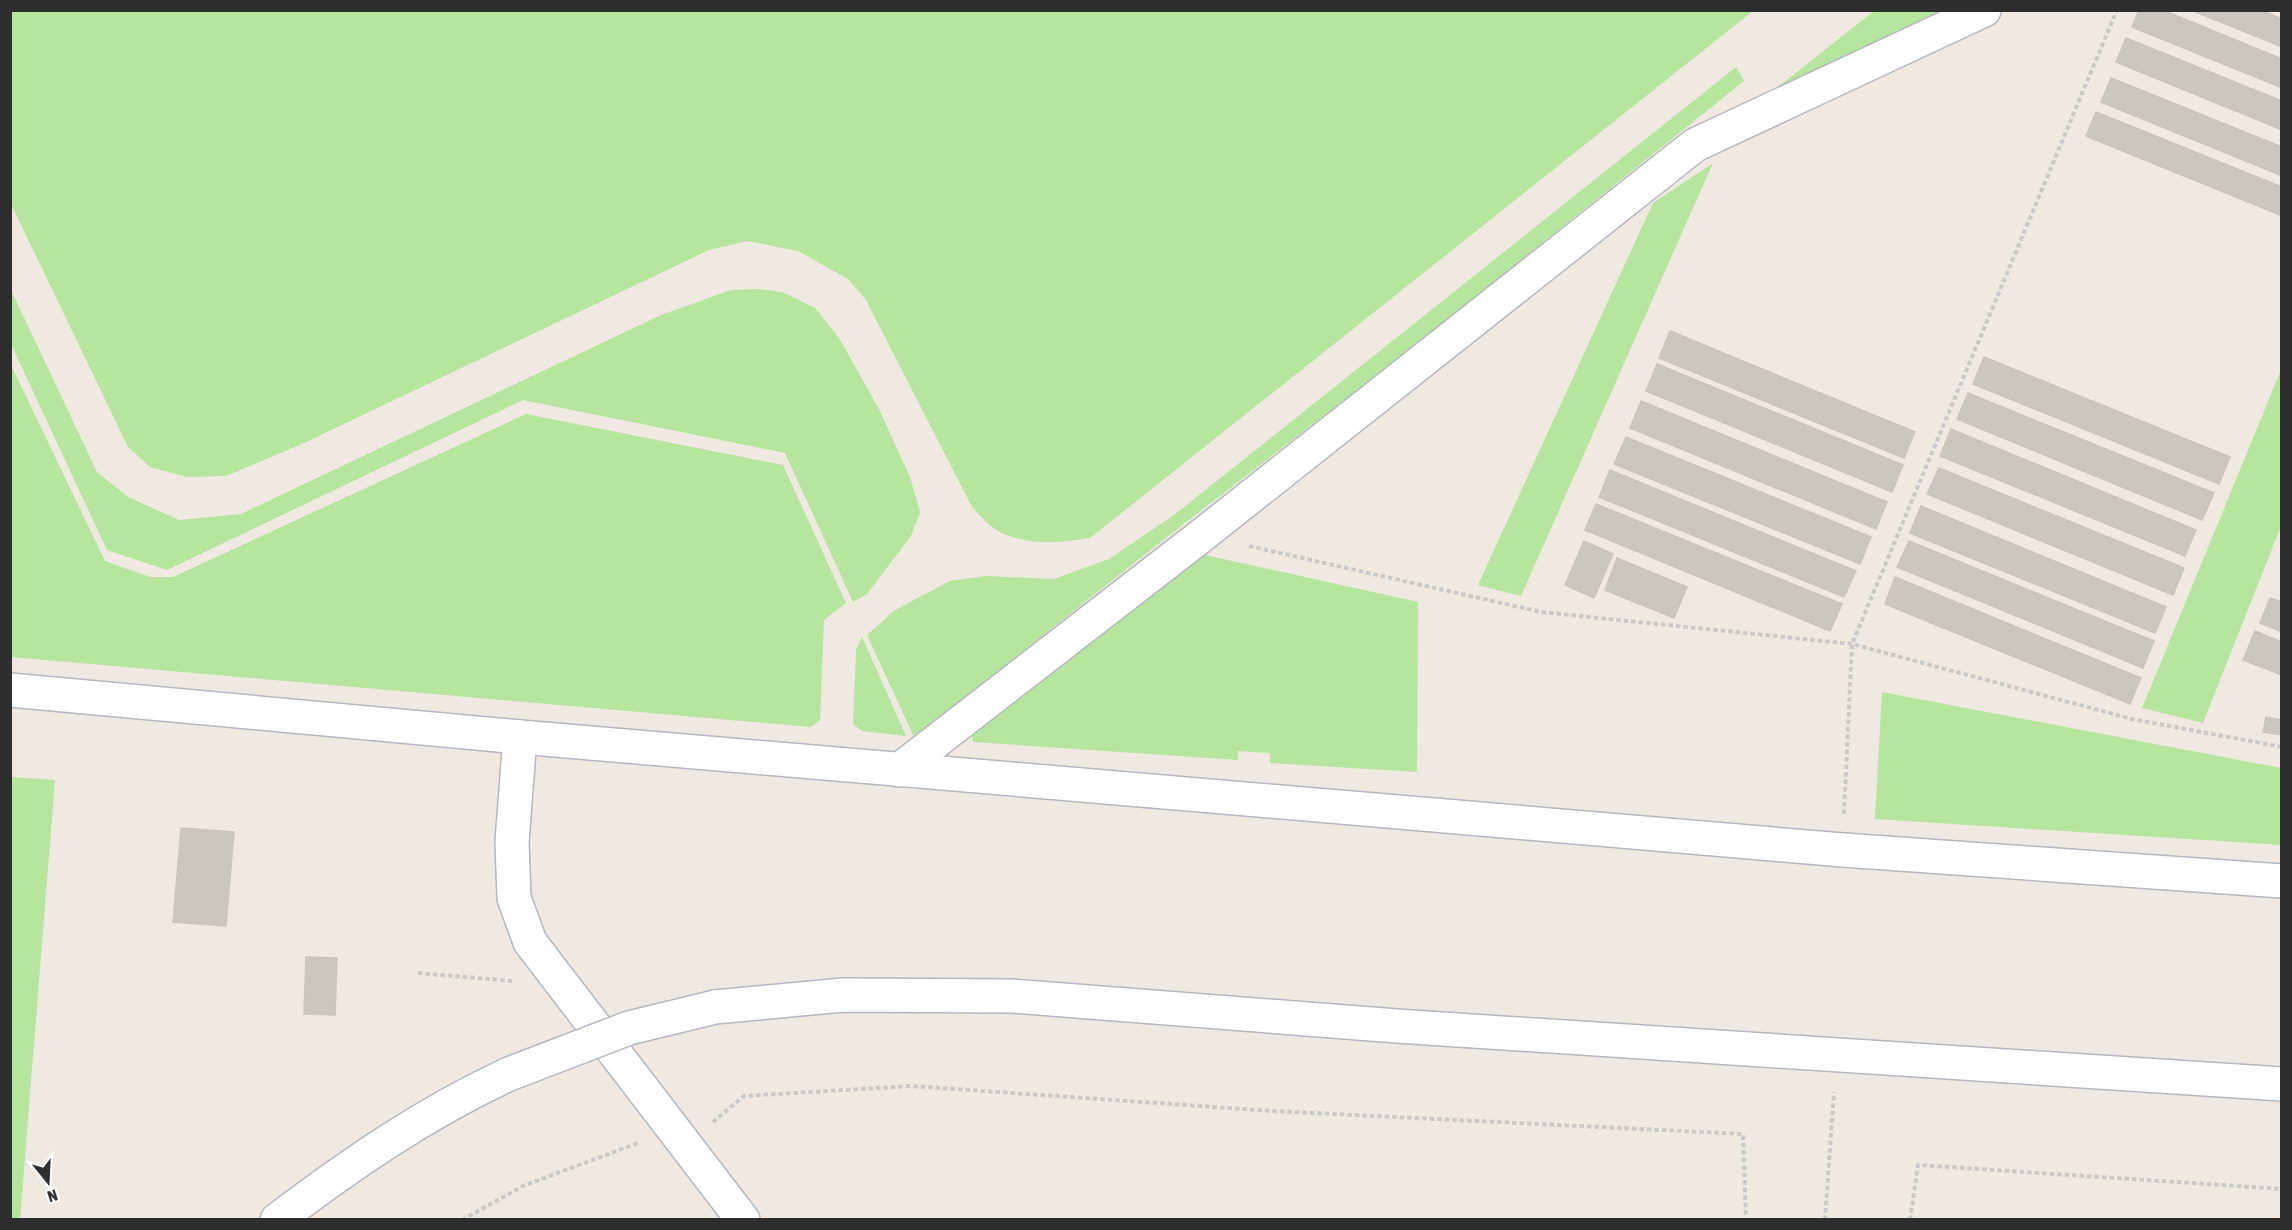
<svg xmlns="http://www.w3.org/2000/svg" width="2292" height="1230" font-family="'Asap Condensed',sans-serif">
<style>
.green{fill:#b6e59e}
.building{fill:#cbc7bf;stroke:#cbc5ba;stroke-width:1.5}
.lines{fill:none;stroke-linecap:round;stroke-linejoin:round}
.minor-casing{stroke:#b4b7c1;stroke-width:36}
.path{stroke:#c9c9c9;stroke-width:4;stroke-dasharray:4.5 3;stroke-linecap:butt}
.minor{stroke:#fff;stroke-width:33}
.minor-bridge-casing{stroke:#b4b7c1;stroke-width:36;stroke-linecap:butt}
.minor-bridge{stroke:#fff;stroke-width:33}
</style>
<rect width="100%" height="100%" fill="#efe9e1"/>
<g class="green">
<path d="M 11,10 L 1753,10 L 1753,11 L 1090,538 C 1060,543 1029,546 1000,532 C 990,527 980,515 972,507 L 866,300 L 848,279 L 798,251 L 747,241 L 709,250 L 302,444 L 226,476 L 187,477 L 150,467 L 128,447 L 11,204 Z"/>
<polygon points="1874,11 1949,11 1759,102"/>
<polygon points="1736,67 1744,81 1409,350 1181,526 914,737 867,635 895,610 950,581 985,576 1054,579 1109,559 1174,515"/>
<polygon points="1713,163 1521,596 1478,585 1653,203"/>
<polygon points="10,288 97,472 128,497 179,520 241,514 661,315 731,290 757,289 782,292 815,308 839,338 879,409 910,477 920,512 911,536 867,594 853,602 785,453 523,400 167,570 107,550 11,344"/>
<polygon points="11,365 105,561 150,577 173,577 526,414 783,465 846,603 824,620 820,720 811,727 11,657"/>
<polygon points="2281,370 2281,526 2203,723 2142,708"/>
<polygon points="1196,553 1418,602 1417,772 1270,763 1270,753 1238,751 1238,760 973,742 971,731"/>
<polygon points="862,637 906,736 862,731 853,724 856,650"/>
<polygon points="1882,692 2281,768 2281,845 1875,819"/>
<polygon points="11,777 55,780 20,1220 10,1219"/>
</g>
<g class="building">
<polygon points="2139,10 2163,10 2282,59 2282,88 2132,27"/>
<polygon points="2191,10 2261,10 2282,19 2282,47"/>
<polygon points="2126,38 2282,101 2282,130 2116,62"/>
<polygon points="2111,78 2282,147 2282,176 2101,102"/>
<polygon points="2096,112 2282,187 2282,216 2086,136"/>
<polygon points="1670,331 1915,432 1904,458 1659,358"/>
<polygon points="1984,357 2230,457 2219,484 1973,384"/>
<polygon points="1657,364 1903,465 1892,492 1646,391"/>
<polygon points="1968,393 2214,493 2202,520 1957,419"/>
<polygon points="1641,401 1887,502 1876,529 1630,428"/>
<polygon points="1951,429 2196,530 2185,556 1940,456"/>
<polygon points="1626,437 1871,537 1860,564 1614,464"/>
<polygon points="1939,468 2184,568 2173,595 1927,494"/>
<polygon points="1610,470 1856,571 1844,597 1599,497"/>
<polygon points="1596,504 1842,604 1830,631 1585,530"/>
<polygon points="1921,506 2166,607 2155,633 1910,533"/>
<polygon points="1584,541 1613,554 1594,598 1565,585"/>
<polygon points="1909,541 2154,641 2143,668 1897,567"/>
<polygon points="1617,558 1687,587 1674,618 1605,590"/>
<polygon points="1895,577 2141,678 2130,704 1885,604"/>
<polygon points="2270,598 2282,602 2282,632 2260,623"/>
<polygon points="2255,631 2282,642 2282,675 2243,660"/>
<polygon points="2266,717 2282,720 2282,735 2263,732"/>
<polygon points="181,828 234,832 226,926 173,922"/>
<polygon points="306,957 337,958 335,1015 304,1014"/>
</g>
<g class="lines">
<g class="minor-casing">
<g id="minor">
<polyline points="10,690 520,737 1843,850 2282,881"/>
<polyline points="520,737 512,842 514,898 530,942 743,1220"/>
<polyline points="899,770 1201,536 1695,145 1984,10"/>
<polyline points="715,1007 843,995 1012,996 1397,1026 2282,1084"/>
<path d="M 277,1220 C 351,1164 425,1113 509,1074"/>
</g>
</g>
<g class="path">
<polyline points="1249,546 1541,612 1852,644 2132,719 2282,747"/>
<polyline points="1844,814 1852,644 2117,10"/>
<polyline points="418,973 512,981"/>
<polyline points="713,1122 744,1096 911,1086 1272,1111 1743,1134 1746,1220"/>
<polyline points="462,1220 523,1186 638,1143"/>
<polyline points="1825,1220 1834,1092"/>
<polyline points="1910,1220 1918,1165 2282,1189"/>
</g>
<use href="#minor" class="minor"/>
<g class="minor-bridge-casing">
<polyline id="minor-bridge" points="509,1074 629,1028 715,1007"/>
</g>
<use href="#minor-bridge" class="minor-bridge"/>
</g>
<rect width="2292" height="1230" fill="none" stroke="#2e2e2e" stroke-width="24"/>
<g transform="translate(48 1182) rotate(162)" stroke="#ffffff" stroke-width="4.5" paint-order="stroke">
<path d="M0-4.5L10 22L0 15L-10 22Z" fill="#2e2e2e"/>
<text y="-9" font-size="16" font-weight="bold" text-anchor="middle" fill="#2e2e2e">N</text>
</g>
</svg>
